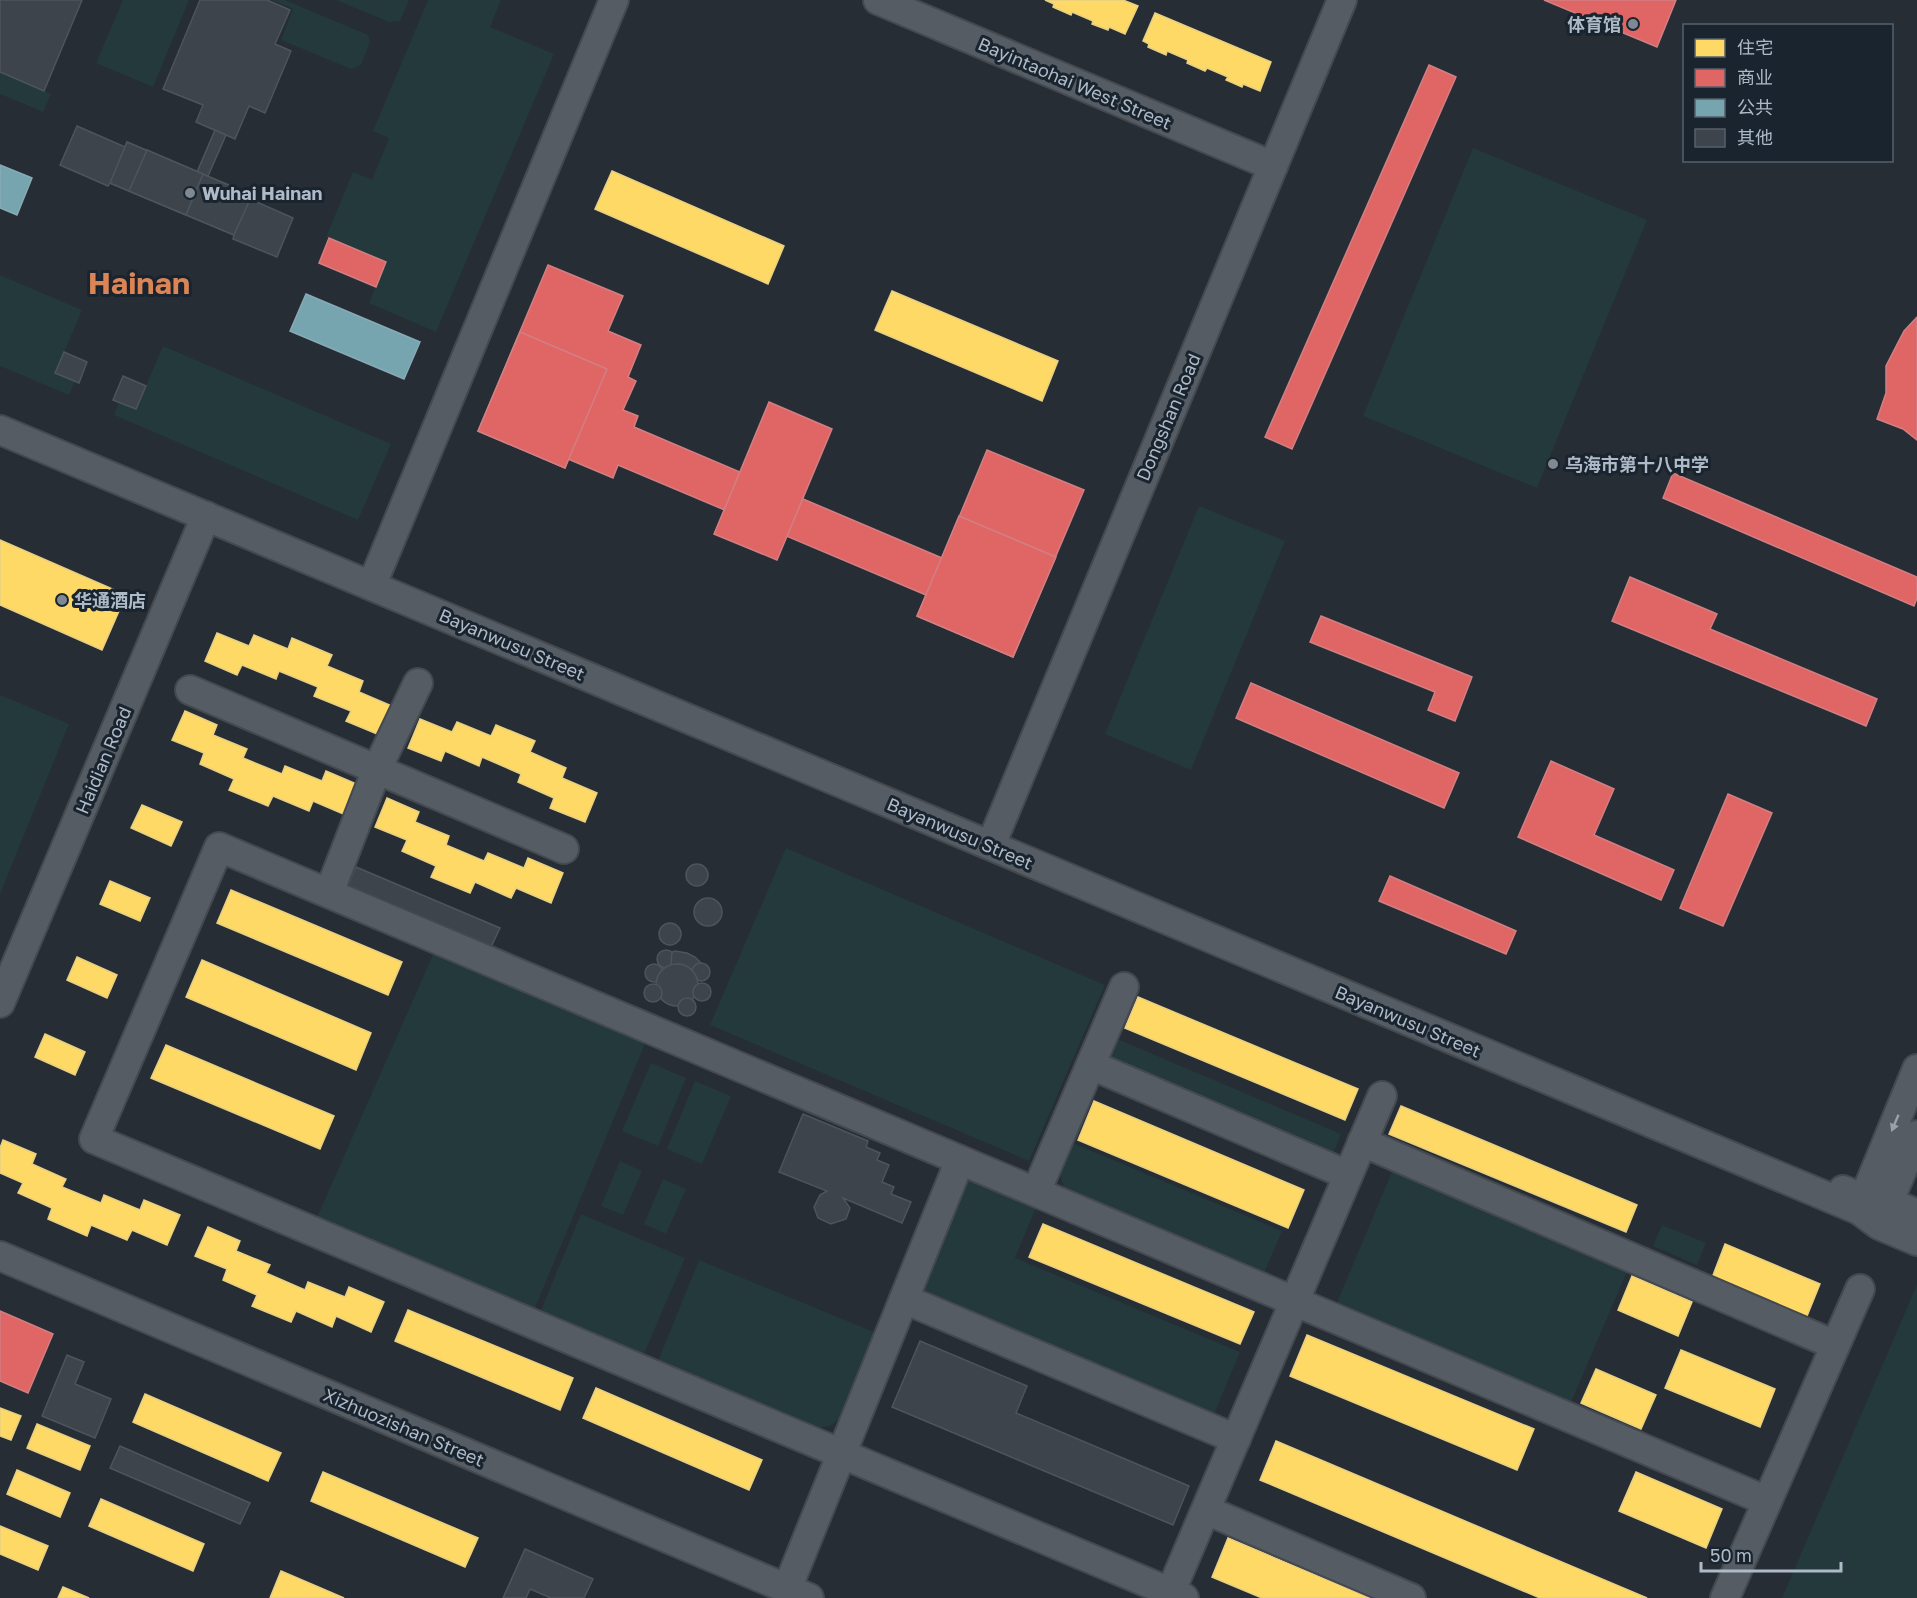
<svg xmlns="http://www.w3.org/2000/svg" width="1917" height="1598" font-family="'Golos Text','Noto Sans SC',sans-serif">
<style>
.green{fill:#23393b}
.homes{fill:#ffd966;stroke:#e7d083;stroke-width:1.5}
.shops{fill:#e06666;stroke:#d17f83;stroke-width:1.5}
.public{fill:#76a5af;stroke:#87abb6;stroke-width:1.5}
.building{fill:#3d444b;stroke:#4d545d;stroke-width:1.5}
.lines{fill:none;stroke-linecap:round;stroke-linejoin:round}
.minor-casing{stroke:#44494f;stroke-width:32}
.minor{stroke:#565c63;stroke-width:28}
.oneway{fill:#98a2ae}
.poi-dot{fill:#7e8994;stroke:#19242f;stroke-width:2}
.labels{text-anchor:middle;dominant-baseline:central;stroke-width:6;stroke-linejoin:round;paint-order:stroke}
.poi-label{font-size:18px;font-weight:bold;fill:#aebac7;stroke:#19242f;text-anchor:start}
.street-label{font-size:18px;fill:#aebac7;stroke:#19242f}
.town-label{font-size:30px;font-weight:bold;fill:#db8556;stroke:#19242f}
</style>
<rect width="100%" height="100%" fill="#262d35"/>
<g class="green">
<polygon points="123,0 189,0 153,87 96,63"/>
<polygon points="272,0 285,0 368,35 370,42 361,65 351,69 281,40 293,9"/>
<polygon points="336,0 409,0 400,21 389,22"/>
<polygon points="428,0 501,0 490,27 554,54 436,332 369,303 386,262 326,237 353,172 372,180 389,138 373,131"/>
<polygon points="0,72 51,94 43,112 0,94"/>
<polygon points="1473,148 1647,220 1537,488 1363,416"/>
<polygon points="0,275 82,310 55,373 75,381 69,395 0,366"/>
<polygon points="163,346 391,444 358,520 114,415 119,402 136,409"/>
<polygon points="1199,506 1285,541 1191,770 1105,734"/>
<polygon points="0,695 69,724 0,894"/>
<polygon points="786,848 1105,985 1029,1161 710,1025"/>
<polygon points="436,948 647,1039 533,1313 315,1222"/>
<polygon points="1115,1038 1341,1134 1331,1159 1115,1067 1108,1055"/>
<polygon points="651,1063 686,1078 658,1146 622,1131"/>
<polygon points="695,1081 731,1096 702,1164 667,1149"/>
<polygon points="1070,1142 1282,1231 1263,1276 1067,1194 1058,1171"/>
<polygon points="620,1161 642,1171 623,1215 601,1206"/>
<polygon points="1396,1162 1631,1262 1570,1405 1336,1305"/>
<polygon points="963,1174 1037,1205 1015,1258 1240,1352 1213,1417 914,1293"/>
<polygon points="663,1179 686,1189 666,1234 644,1224"/>
<polygon points="581,1214 685,1258 644,1354 541,1310"/>
<polygon points="1662,1225 1706,1243 1697,1265 1653,1246"/>
<polygon points="699,1260 879,1334 846,1412 832,1425 811,1430 656,1366"/>
<polygon points="1917,1285 1917,1598 1782,1598"/>
</g>
<g class="homes">
<polygon points="1045,0 1123,0 1138,6 1125,34 1109,27 1108,30 1092,24 1093,21 1072,12 1071,15 1053,7 1054,4"/>
<polygon points="1155,13 1271,62 1260,91 1243,84 1242,87 1226,80 1228,77 1207,68 1205,71 1187,63 1188,60 1167,51 1166,55 1148,47 1149,44 1143,41"/>
<polygon points="612,171 784,246 768,284 595,209"/>
<polygon points="892,291 1058,361 1042,401 875,330"/>
<polygon points="0,540 126,595 102,650 0,605"/>
<polygon points="217,633 249,646 254,635 288,649 292,638 332,655 327,666 363,681 359,692 394,707 382,736 346,721 351,711 314,696 318,687 279,671 276,679 242,665 237,675 205,661"/>
<polygon points="185,711 217,725 213,735 247,749 243,758 282,774 285,766 322,781 326,771 361,786 348,816 313,801 309,811 273,796 268,806 229,790 234,779 200,764 204,753 172,740"/>
<polygon points="420,719 452,732 457,722 491,736 496,725 535,741 530,752 566,768 562,778 597,793 585,822 550,808 554,798 518,782 521,774 482,757 479,766 445,751 441,761 408,748"/>
<polygon points="387,798 419,812 415,822 449,836 446,845 484,861 488,853 524,868 528,858 563,873 551,903 516,888 511,898 475,882 470,893 431,877 436,866 402,851 407,840 375,827"/>
<polygon points="142,805 182,822 171,846 131,828"/>
<polygon points="110,881 150,898 140,921 100,904"/>
<polygon points="231,890 402,962 388,995 217,923"/>
<polygon points="77,957 117,975 107,998 67,980"/>
<polygon points="202,960 371,1033 356,1070 186,997"/>
<polygon points="1138,997 1358,1089 1345,1120 1125,1028"/>
<polygon points="45,1034 85,1052 75,1075 35,1057"/>
<polygon points="166,1045 334,1116 320,1149 151,1078"/>
<polygon points="1094,1101 1304,1190 1288,1228 1078,1140"/>
<polygon points="1401,1106 1637,1205 1626,1232 1389,1134"/>
<polygon points="3,1140 36,1154 32,1164 66,1179 62,1187 101,1203 104,1195 140,1210 144,1200 180,1215 167,1245 132,1230 127,1240 91,1225 87,1236 48,1219 52,1208 18,1193 23,1183 0,1173 0,1148"/>
<polygon points="1043,1224 1254,1312 1240,1344 1029,1257"/>
<polygon points="208,1227 240,1241 236,1251 270,1265 266,1273 305,1290 308,1282 345,1297 349,1287 384,1302 371,1332 336,1316 332,1327 296,1311 291,1322 252,1306 257,1295 223,1280 227,1269 195,1256"/>
<polygon points="1725,1244 1820,1284 1805,1321 1710,1283"/>
<polygon points="1632,1276 1692,1302 1678,1336 1618,1310"/>
<polygon points="408,1310 573,1378 560,1410 395,1341"/>
<polygon points="1307,1335 1534,1429 1517,1470 1290,1376"/>
<polygon points="1681,1350 1775,1389 1760,1427 1665,1388"/>
<polygon points="1596,1369 1656,1395 1641,1429 1581,1403"/>
<polygon points="596,1388 762,1460 749,1490 583,1418"/>
<polygon points="145,1394 281,1453 268,1481 133,1422"/>
<polygon points="0,1408 21,1416 11,1440 0,1436"/>
<polygon points="37,1424 90,1446 80,1470 27,1448"/>
<polygon points="1276,1441 1647,1598 1540,1598 1260,1480"/>
<polygon points="17,1470 70,1493 60,1517 7,1494"/>
<polygon points="323,1472 478,1538 465,1567 311,1501"/>
<polygon points="1636,1472 1722,1509 1706,1548 1619,1511"/>
<polygon points="101,1499 204,1544 193,1571 89,1526"/>
<polygon points="0,1526 48,1546 38,1570 0,1554"/>
<polygon points="1228,1538 1370,1598 1262,1598 1212,1577"/>
<polygon points="281,1571 344,1598 270,1598"/>
<polygon points="63,1587 89,1598 58,1598"/>
</g>
<g class="shops">
<polygon points="1544,0 1676,0 1657,47"/>
<polygon points="1429,65 1456,77 1292,449 1265,437"/>
<polygon points="329,238 386,262 376,287 319,263"/>
<polygon points="548,265 623,296 608,331 641,345 628,377 636,381 623,410 638,416 634,427 942,558 987,450 1084,490 1013,657 917,616 926,595 618,465 613,478 568,459 565,468 478,431"/>
<polygon points="1917,317 1917,440 1903,429 1877,419 1886,393 1886,366 1904,331"/>
<polygon points="520,332 607,369 565,468 478,431"/>
<polygon points="769,402 832,429 777,560 714,534"/>
<polygon points="1673,473 1917,577 1917,598 1914,606 1663,498"/>
<polygon points="959,516 1056,557 1013,657 917,616"/>
<polygon points="1630,577 1717,614 1710,629 1877,699 1866,726 1612,621"/>
<polygon points="1321,616 1472,677 1455,721 1428,710 1435,692 1310,642"/>
<polygon points="1251,683 1459,773 1444,808 1236,718"/>
<polygon points="1551,761 1614,789 1594,835 1674,870 1661,900 1518,837"/>
<polygon points="1728,794 1772,813 1723,926 1680,908"/>
<polygon points="1390,876 1516,931 1506,954 1379,901"/>
<polygon points="0,1311 53,1334 28,1393 0,1381"/>
</g>
<g class="public">
<polygon points="0,165 32,178 17,215 0,208"/>
<polygon points="306,294 420,342 404,379 290,331"/>
</g>
<g class="building">
<polygon points="0,0 82,0 44,91 0,72"/>
<polygon points="200,0 267,0 290,10 275,44 291,51 265,113 249,106 235,139 196,122 203,105 163,89"/>
<polygon points="77,126 125,147 127,142 195,171 252,195 250,199 293,218 277,257 233,239 234,235 129,191 110,183 108,186 60,165"/>
<polygon points="215,130 226,135 208,176 197,172"/>
<polygon points="127,142 252,195 234,235 110,183"/>
<polygon points="147,150 203,174 186,215 129,191"/>
<polygon points="64,352 87,362 79,383 55,373"/>
<polygon points="123,376 146,386 136,409 113,400"/>
<circle cx="697" cy="875" r="11"/>
<polygon points="356,867 500,928 491,947 348,886"/>
<circle cx="708" cy="912" r="14"/>
<circle cx="670" cy="934" r="11"/>
<circle cx="666" cy="959" r="9"/>
<polygon points="675,951 687,953 695,957 701,963 696,965 693,970 680,964 671,965 672,952"/>
<circle cx="701" cy="972" r="9"/>
<circle cx="654" cy="973" r="9"/>
<circle cx="677" cy="985" r="21"/>
<circle cx="702" cy="992" r="9"/>
<circle cx="653" cy="993" r="9"/>
<circle cx="687" cy="1007" r="9"/>
<polygon points="803,1114 868,1141 866,1147 880,1153 877,1160 889,1165 882,1182 894,1187 891,1194 911,1202 902,1223 843,1198 850,1208 846,1219 831,1224 818,1218 814,1207 820,1195 827,1191 779,1172"/>
<polygon points="920,1341 1027,1386 1016,1413 1189,1486 1173,1525 892,1407"/>
<polygon points="67,1355 84,1362 75,1384 111,1399 95,1438 42,1416"/>
<polygon points="120,1446 250,1503 240,1524 110,1468"/>
<polygon points="525,1549 593,1579 584,1598 551,1598 530,1589 526,1598 503,1598"/>
</g>
<g class="lines">
<g class="minor-casing">
<g id="minor">
<polyline points="878,0 1273,166"/>
<polyline points="0,430 1859,1210 1879,1225 1917,1241"/>
<polyline points="376,575 614,0"/>
<polyline points="190,690 564,849"/>
<polyline points="995,835 1342,0"/>
<polyline points="329,893 377,769 418,683"/>
<polyline points="0,1003 206,516"/>
<polyline points="1091,1065 1348,1175"/>
<polyline points="1362,1142 1835,1345"/>
<polyline points="1843,1190 1863,1198 1889,1202 1917,1214"/>
<polyline points="1036,1192 1124,987"/>
<polyline points="1859,1210 1917,1069"/>
<polyline points="1881,1220 1917,1135"/>
<polyline points="0,1256 809,1598"/>
<polyline points="904,1299 1236,1439"/>
<polyline points="1206,1510 1411,1598"/>
<polyline points="787,1589 960,1160"/>
<polyline points="1168,1598 1382,1096"/>
<polyline points="1184,1598 94,1139 219,847 1767,1501"/>
<polyline points="1725,1598 1860,1289"/>
</g>
</g>
<use href="#minor" class="minor"/>
</g>
<defs><path id="oneway-solid" d="M-6-.8H1V-3.2L6.5 0L1 3.2V.8H-6Z" transform="scale(1.5)"/></defs>
<use class="oneway" href="#oneway-solid" transform="translate(1895 1123) rotate(113)"/>
<g class="poi-dot">
<circle cx="1633" cy="24" r="6"/>
<circle cx="190" cy="193" r="6"/>
<circle cx="1553" cy="464" r="6"/>
<circle cx="62" cy="600" r="6"/>
</g>
<g class="labels">
<g class="poi-label">
<text x="1621" y="24" text-anchor="end">体育馆</text>
<text x="202" y="193">Wuhai Hainan</text>
<text x="1565" y="464">乌海市第十八中学</text>
<text x="74" y="600">华通酒店</text>
</g>
<g class="street-label">
<text transform="translate(1075 83) rotate(23)">Bayintaohai West Street</text>
<text transform="translate(1168 417) rotate(-67)">Dongshan Road</text>
<text transform="translate(512 644) rotate(23)">Bayanwusu Street</text>
<text transform="translate(103 760) rotate(-67)">Haidian Road</text>
<text transform="translate(960 833) rotate(23)">Bayanwusu Street</text>
<text transform="translate(1408 1021) rotate(23)">Bayanwusu Street</text>
<text transform="translate(404 1427) rotate(23)">Xizhuozishan Street</text>
</g>
<g class="town-label">
<text x="139" y="283">Hainan</text>
</g>
</g>
<rect x="1683" y="24" width="210" height="138" fill="#19242f" stroke="#55606c" stroke-width="1.5"/>
<rect x="1695" y="39" width="30" height="18" fill="#ffd966" stroke="#55606c" stroke-width="1.5"/>
<text x="1737" y="54" font-size="18" fill="#aebac7">住宅</text>
<rect x="1695" y="69" width="30" height="18" fill="#e06666" stroke="#55606c" stroke-width="1.5"/>
<text x="1737" y="84" font-size="18" fill="#aebac7">商业</text>
<rect x="1695" y="99" width="30" height="18" fill="#76a5af" stroke="#55606c" stroke-width="1.5"/>
<text x="1737" y="114" font-size="18" fill="#aebac7">公共</text>
<rect x="1695" y="129" width="30" height="18" fill="#3d444b" stroke="#55606c" stroke-width="1.5"/>
<text x="1737" y="144" font-size="18" fill="#aebac7">其他</text>
<path d="M1701 1562v9h140v-9" fill="none" stroke="#aebac7" stroke-width="3"/>
<text x="1710" y="1562" font-size="18" fill="#aebac7" stroke="#19242f" stroke-width="4.5" paint-order="stroke">50 m</text>
</svg>
